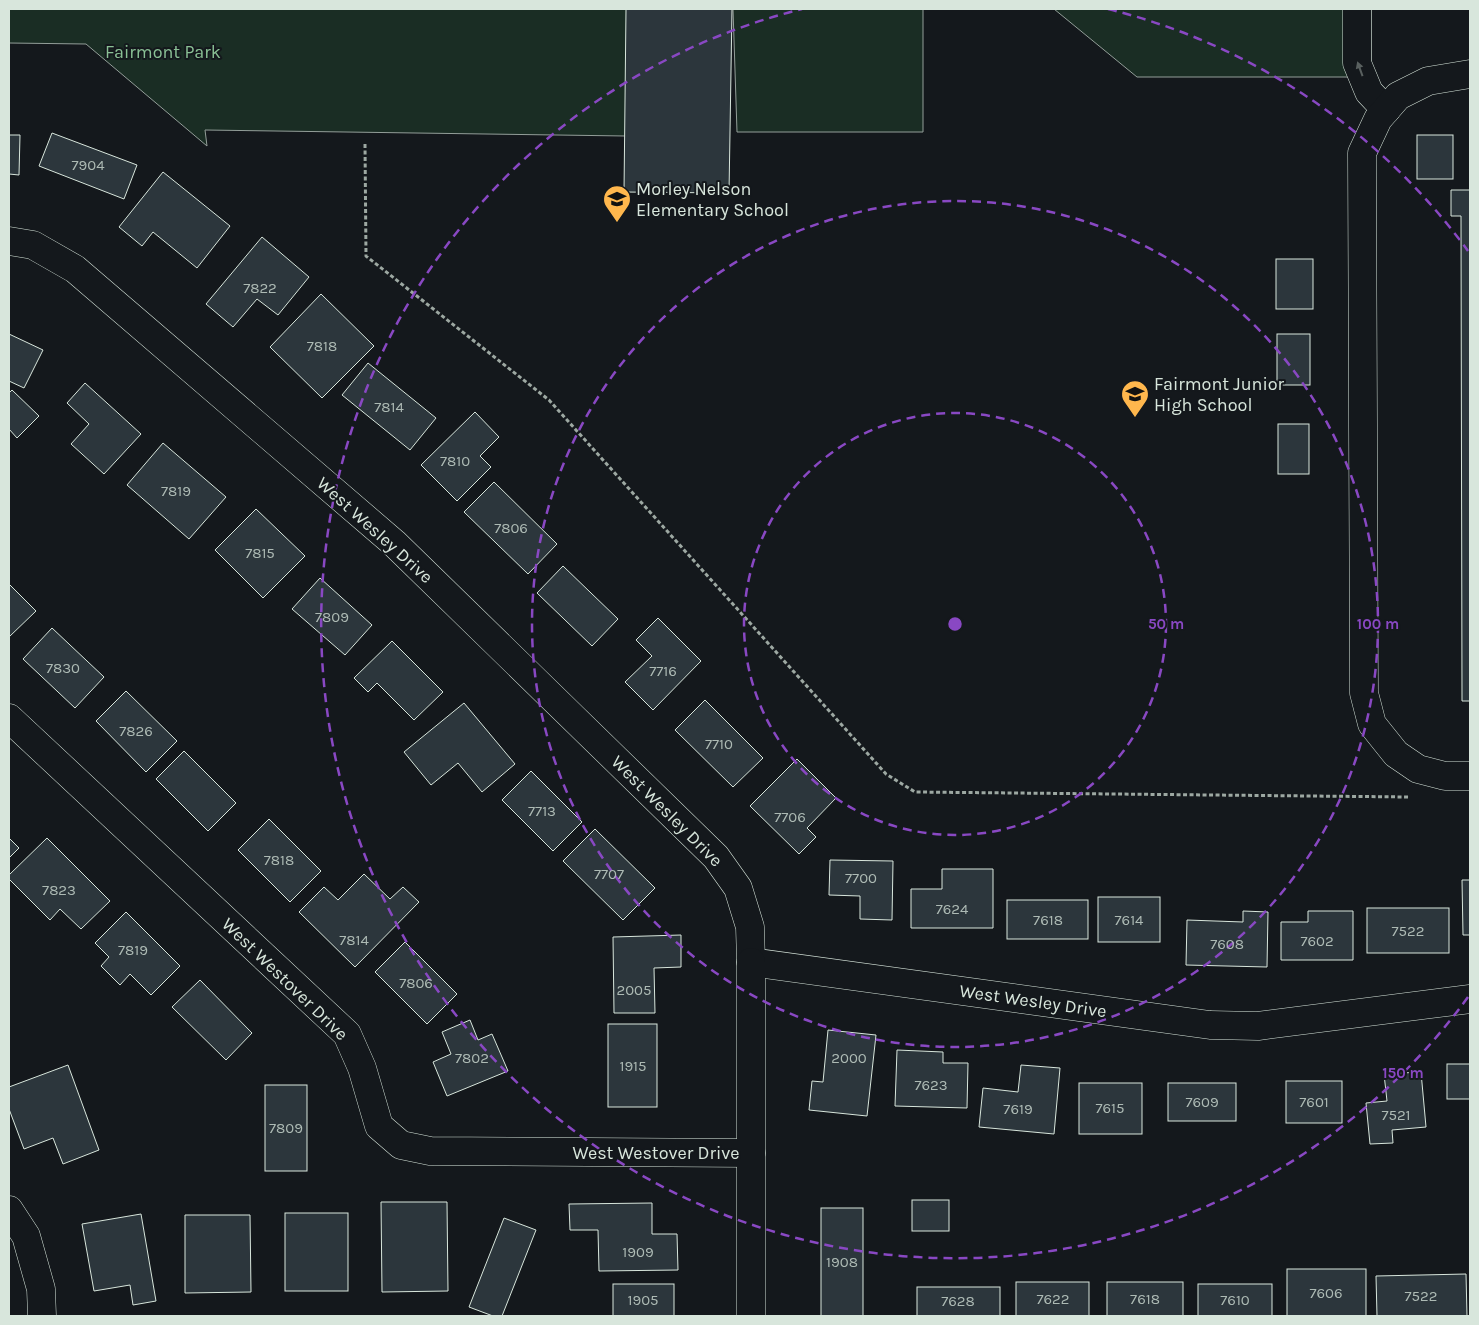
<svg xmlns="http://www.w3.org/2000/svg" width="1479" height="1325" font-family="Karla,sans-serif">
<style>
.green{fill:#1a2d24;stroke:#939e99}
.building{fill:#2c363c;stroke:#d8e6dc}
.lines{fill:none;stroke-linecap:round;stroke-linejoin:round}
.minor-casing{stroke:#d8e6dc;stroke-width:29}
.path{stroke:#9da8a2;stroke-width:3;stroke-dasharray:4 2.5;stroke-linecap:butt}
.minor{stroke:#14181c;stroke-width:28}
.oneway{fill:#59605f}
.ring{fill:none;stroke:#8948c3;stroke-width:2.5;stroke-dasharray:9 6}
.labels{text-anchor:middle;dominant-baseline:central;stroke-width:4;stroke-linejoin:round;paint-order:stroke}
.number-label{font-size:15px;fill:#adbab4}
.park-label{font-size:18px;fill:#8ac095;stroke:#14181c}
.poi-label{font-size:18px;fill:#d8e6dc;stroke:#14181c;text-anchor:start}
.street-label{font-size:18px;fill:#d8e6dc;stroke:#14181c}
.centre{fill:#8948c3;stroke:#14181c;stroke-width:2.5}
.ring-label{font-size:15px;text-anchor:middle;font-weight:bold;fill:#8948c3;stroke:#14181c;stroke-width:4;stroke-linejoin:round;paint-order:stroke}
</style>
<rect width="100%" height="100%" fill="#14181c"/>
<g class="green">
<polygon points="9,9 627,9 626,136 205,130 207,146 86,44 9,43"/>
<polygon points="733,9 923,9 923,132 737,132"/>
<polygon points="1054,9 1371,9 1371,77 1137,77"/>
</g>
<g class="building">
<polygon points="626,9 732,9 729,193 624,192"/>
<polygon points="52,133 137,165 124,199 39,166"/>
<polygon points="9,135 20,135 19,175 9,174"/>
<rect x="1417" y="135" width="36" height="44"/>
<polygon points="163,172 230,226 197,268 153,232 142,246 119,227"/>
<polygon points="1451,190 1470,190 1470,701 1462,701 1461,216 1451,216"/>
<polygon points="262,237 309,277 278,315 257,299 233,327 206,304"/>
<rect x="1276" y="259" width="37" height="50"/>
<polygon points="321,294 374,346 322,398 270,347"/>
<polygon points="9,334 43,350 24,388 9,381"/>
<rect x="1277" y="334" width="33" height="51"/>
<polygon points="368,363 436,418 410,450 342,395"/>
<polygon points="85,383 141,434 104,474 71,444 89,424 67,403"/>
<polygon points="12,390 39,416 17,438 9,429 9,393"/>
<polygon points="475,412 499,437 480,456 491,467 457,501 421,465"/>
<rect x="1278" y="424" width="31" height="50"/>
<polygon points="163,443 226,497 189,539 127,485"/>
<polygon points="494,482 557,544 528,574 464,512"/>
<polygon points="256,509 305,556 263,598 215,550"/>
<polygon points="563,566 618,619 592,646 537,593"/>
<polygon points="320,578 372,625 345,655 292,609"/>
<polygon points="9,584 36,611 9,637"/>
<polygon points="658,618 701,661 653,710 625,682 652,656 636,640"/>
<polygon points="52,628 104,677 75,708 23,659"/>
<polygon points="392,641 443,692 414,720 377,683 368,692 354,678"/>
<polygon points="126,691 177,741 146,772 96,721"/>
<polygon points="705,700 763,758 733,787 675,730"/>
<polygon points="464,703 515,764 482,792 458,763 431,785 404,752"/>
<polygon points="184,751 236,803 208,831 156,779"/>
<polygon points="797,759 836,798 807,828 816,837 799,854 750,806"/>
<polygon points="531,771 582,822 553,851 502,800"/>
<polygon points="269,819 321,871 290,902 238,850"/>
<polygon points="595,829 655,888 623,920 563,861"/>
<polygon points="9,838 19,848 9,858"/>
<polygon points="47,838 110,901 81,929 60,909 50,920 9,879 9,875"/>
<polygon points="830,860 893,861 892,920 860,919 860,896 829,895"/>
<polygon points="942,869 993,869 993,928 911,928 911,889 942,889"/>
<polygon points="364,874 390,899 403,887 419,902 355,967 299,912 324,887 338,900"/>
<polygon points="1462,880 1470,880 1470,935 1463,935"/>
<rect x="1098" y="897" width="62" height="45"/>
<rect x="1007" y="900" width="81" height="39"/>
<rect x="1367" y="908" width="82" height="45"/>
<polygon points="1243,911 1268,912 1267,967 1186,965 1187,920 1243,922"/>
<polygon points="1308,911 1353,911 1353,960 1281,960 1281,922 1308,922"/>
<polygon points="126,912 180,966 151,995 130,974 120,985 101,966 109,957 95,943"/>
<polygon points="681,935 681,967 654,968 655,1013 614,1013 613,937"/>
<polygon points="405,942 457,994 427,1024 375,972"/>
<polygon points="200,980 252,1033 226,1060 172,1007"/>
<polygon points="470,1020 478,1040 492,1034 508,1071 447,1096 433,1062 451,1054 442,1032"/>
<rect x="608" y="1024" width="49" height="83"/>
<polygon points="828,1030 876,1035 867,1116 809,1110 812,1081 823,1082"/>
<polygon points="897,1050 943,1052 943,1063 968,1063 967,1108 895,1106"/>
<rect x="1447" y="1064" width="23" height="35"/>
<polygon points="68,1065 99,1150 63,1164 53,1138 24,1149 9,1109 9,1087"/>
<polygon points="1021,1065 1060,1068 1054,1134 979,1127 983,1088 1018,1092"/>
<polygon points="1421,1072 1426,1127 1392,1130 1393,1143 1370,1144 1366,1103 1387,1101 1384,1074"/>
<rect x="1286" y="1081" width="56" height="42"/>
<rect x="1079" y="1083" width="63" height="51"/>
<rect x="1168" y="1083" width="68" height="38"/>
<rect x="265" y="1085" width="42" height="86"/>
<rect x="912" y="1200" width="37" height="31"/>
<polygon points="381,1202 447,1202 448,1291 382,1292"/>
<polygon points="652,1203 652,1234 677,1234 678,1270 599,1271 598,1230 570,1230 569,1204"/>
<rect x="821" y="1208" width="42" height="108"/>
<rect x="285" y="1213" width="63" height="78"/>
<polygon points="141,1214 156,1301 133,1305 130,1285 94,1291 82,1224"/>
<polygon points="185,1215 250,1215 251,1292 185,1293"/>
<polygon points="504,1218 536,1230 502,1316 493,1316 469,1307"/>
<rect x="1287" y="1269" width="79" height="47"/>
<polygon points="1466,1274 1467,1316 1377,1316 1376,1276"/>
<rect x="1016" y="1282" width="73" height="34"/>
<rect x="1107" y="1282" width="76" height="34"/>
<rect x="613" y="1284" width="61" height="32"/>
<rect x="1198" y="1284" width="74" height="32"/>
<rect x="917" y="1287" width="83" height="29"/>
</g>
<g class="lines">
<g class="minor-casing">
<g id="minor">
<polyline points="1357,9 1357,63 1369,92 1386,110"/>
<polyline points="1470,74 1428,81 1398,96 1378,119 1362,153 1364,693 1372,724 1396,754 1418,769 1445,776 1470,776"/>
<polyline points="9,241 33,245 75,269 394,543 716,857 738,888 750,927 751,962 1210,1025 1258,1026 1470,999"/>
<polyline points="9,718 347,1034 362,1068 379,1126 401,1145 430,1151 751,1153"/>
<polyline points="751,962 751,1316"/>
<polyline points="9,1210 26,1236 41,1289 42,1316"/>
</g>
</g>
<polyline class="path" points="365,144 366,256 549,400 886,774 915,792 1409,797"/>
<use href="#minor" class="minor"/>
</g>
<defs><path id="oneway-solid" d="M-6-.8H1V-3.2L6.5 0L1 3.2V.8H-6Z" transform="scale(1.25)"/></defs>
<use class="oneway" href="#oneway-solid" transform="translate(1360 69) rotate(-110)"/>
<g class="ring">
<circle cx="955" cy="624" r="211"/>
<circle cx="955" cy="624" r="423"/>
<path d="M1468 997A634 634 0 1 1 802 9M1108 9A634 634 0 0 1 1468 251"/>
</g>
<defs>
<g id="school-pin" transform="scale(1.4375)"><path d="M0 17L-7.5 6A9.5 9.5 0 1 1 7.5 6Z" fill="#ffb74d" stroke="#14181c"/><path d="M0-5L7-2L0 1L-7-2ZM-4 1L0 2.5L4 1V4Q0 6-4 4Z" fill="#111"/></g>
</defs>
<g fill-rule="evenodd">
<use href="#school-pin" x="617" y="199"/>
<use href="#school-pin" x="1135" y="394"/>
</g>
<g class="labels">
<g class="number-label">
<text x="88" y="165">7904</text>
<text x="260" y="288">7822</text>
<text x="322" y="346">7818</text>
<text x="389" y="407">7814</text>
<text x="455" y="461">7810</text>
<text x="176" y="491">7819</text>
<text x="511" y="528">7806</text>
<text x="260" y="553">7815</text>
<text x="332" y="617">7809</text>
<text x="63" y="668">7830</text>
<text x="663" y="671">7716</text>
<text x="136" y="731">7826</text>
<text x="719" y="744">7710</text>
<text x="542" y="811">7713</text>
<text x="790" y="817">7706</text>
<text x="279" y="860">7818</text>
<text x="609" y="874">7707</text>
<text x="861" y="878">7700</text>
<text x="59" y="890">7823</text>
<text x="952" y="909">7624</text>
<text x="1048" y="920">7618</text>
<text x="1129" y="920">7614</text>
<text x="1408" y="931">7522</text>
<text x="354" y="940">7814</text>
<text x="1317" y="941">7602</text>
<text x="1227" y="944">7608</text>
<text x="133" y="950">7819</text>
<text x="416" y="983">7806</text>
<text x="634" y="990">2005</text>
<text x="472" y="1058">7802</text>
<text x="849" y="1058">2000</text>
<text x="633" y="1066">1915</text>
<text x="931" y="1085">7623</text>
<text x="1202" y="1102">7609</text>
<text x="1314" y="1102">7601</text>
<text x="1110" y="1108">7615</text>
<text x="1018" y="1109">7619</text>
<text x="1396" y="1115">7521</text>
<text x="286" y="1128">7809</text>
<text x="638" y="1252">1909</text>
<text x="842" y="1262">1908</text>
<text x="1326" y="1293">7606</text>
<text x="1421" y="1296">7522</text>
<text x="1053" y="1299">7622</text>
<text x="1145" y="1299">7618</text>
<text x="643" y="1300">1905</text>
<text x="1235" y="1300">7610</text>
<text x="958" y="1301">7628</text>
</g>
<g class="park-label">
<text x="163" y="52">Fairmont Park</text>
</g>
<g class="poi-label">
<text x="636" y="189">Morley Nelson<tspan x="636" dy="21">Elementary School</tspan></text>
<text x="1154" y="384">Fairmont Junior<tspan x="1154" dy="21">High School</tspan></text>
</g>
<g class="street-label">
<text transform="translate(375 530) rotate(42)">West Wesley Drive</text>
<text transform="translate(667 811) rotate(45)">West Wesley Drive</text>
<text transform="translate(285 979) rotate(44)">West Westover Drive</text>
<text transform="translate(1033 1001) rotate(8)">West Wesley Drive</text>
<text x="656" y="1153">West Westover Drive</text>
</g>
</g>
<circle cx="955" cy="624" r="8" class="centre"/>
<g class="ring-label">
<text x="1166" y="629">50 m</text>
<text x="1378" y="629">100 m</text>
<text x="1403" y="1078">150 m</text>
</g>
<rect width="1479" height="1325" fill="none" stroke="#d8e6dc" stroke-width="20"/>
</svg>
